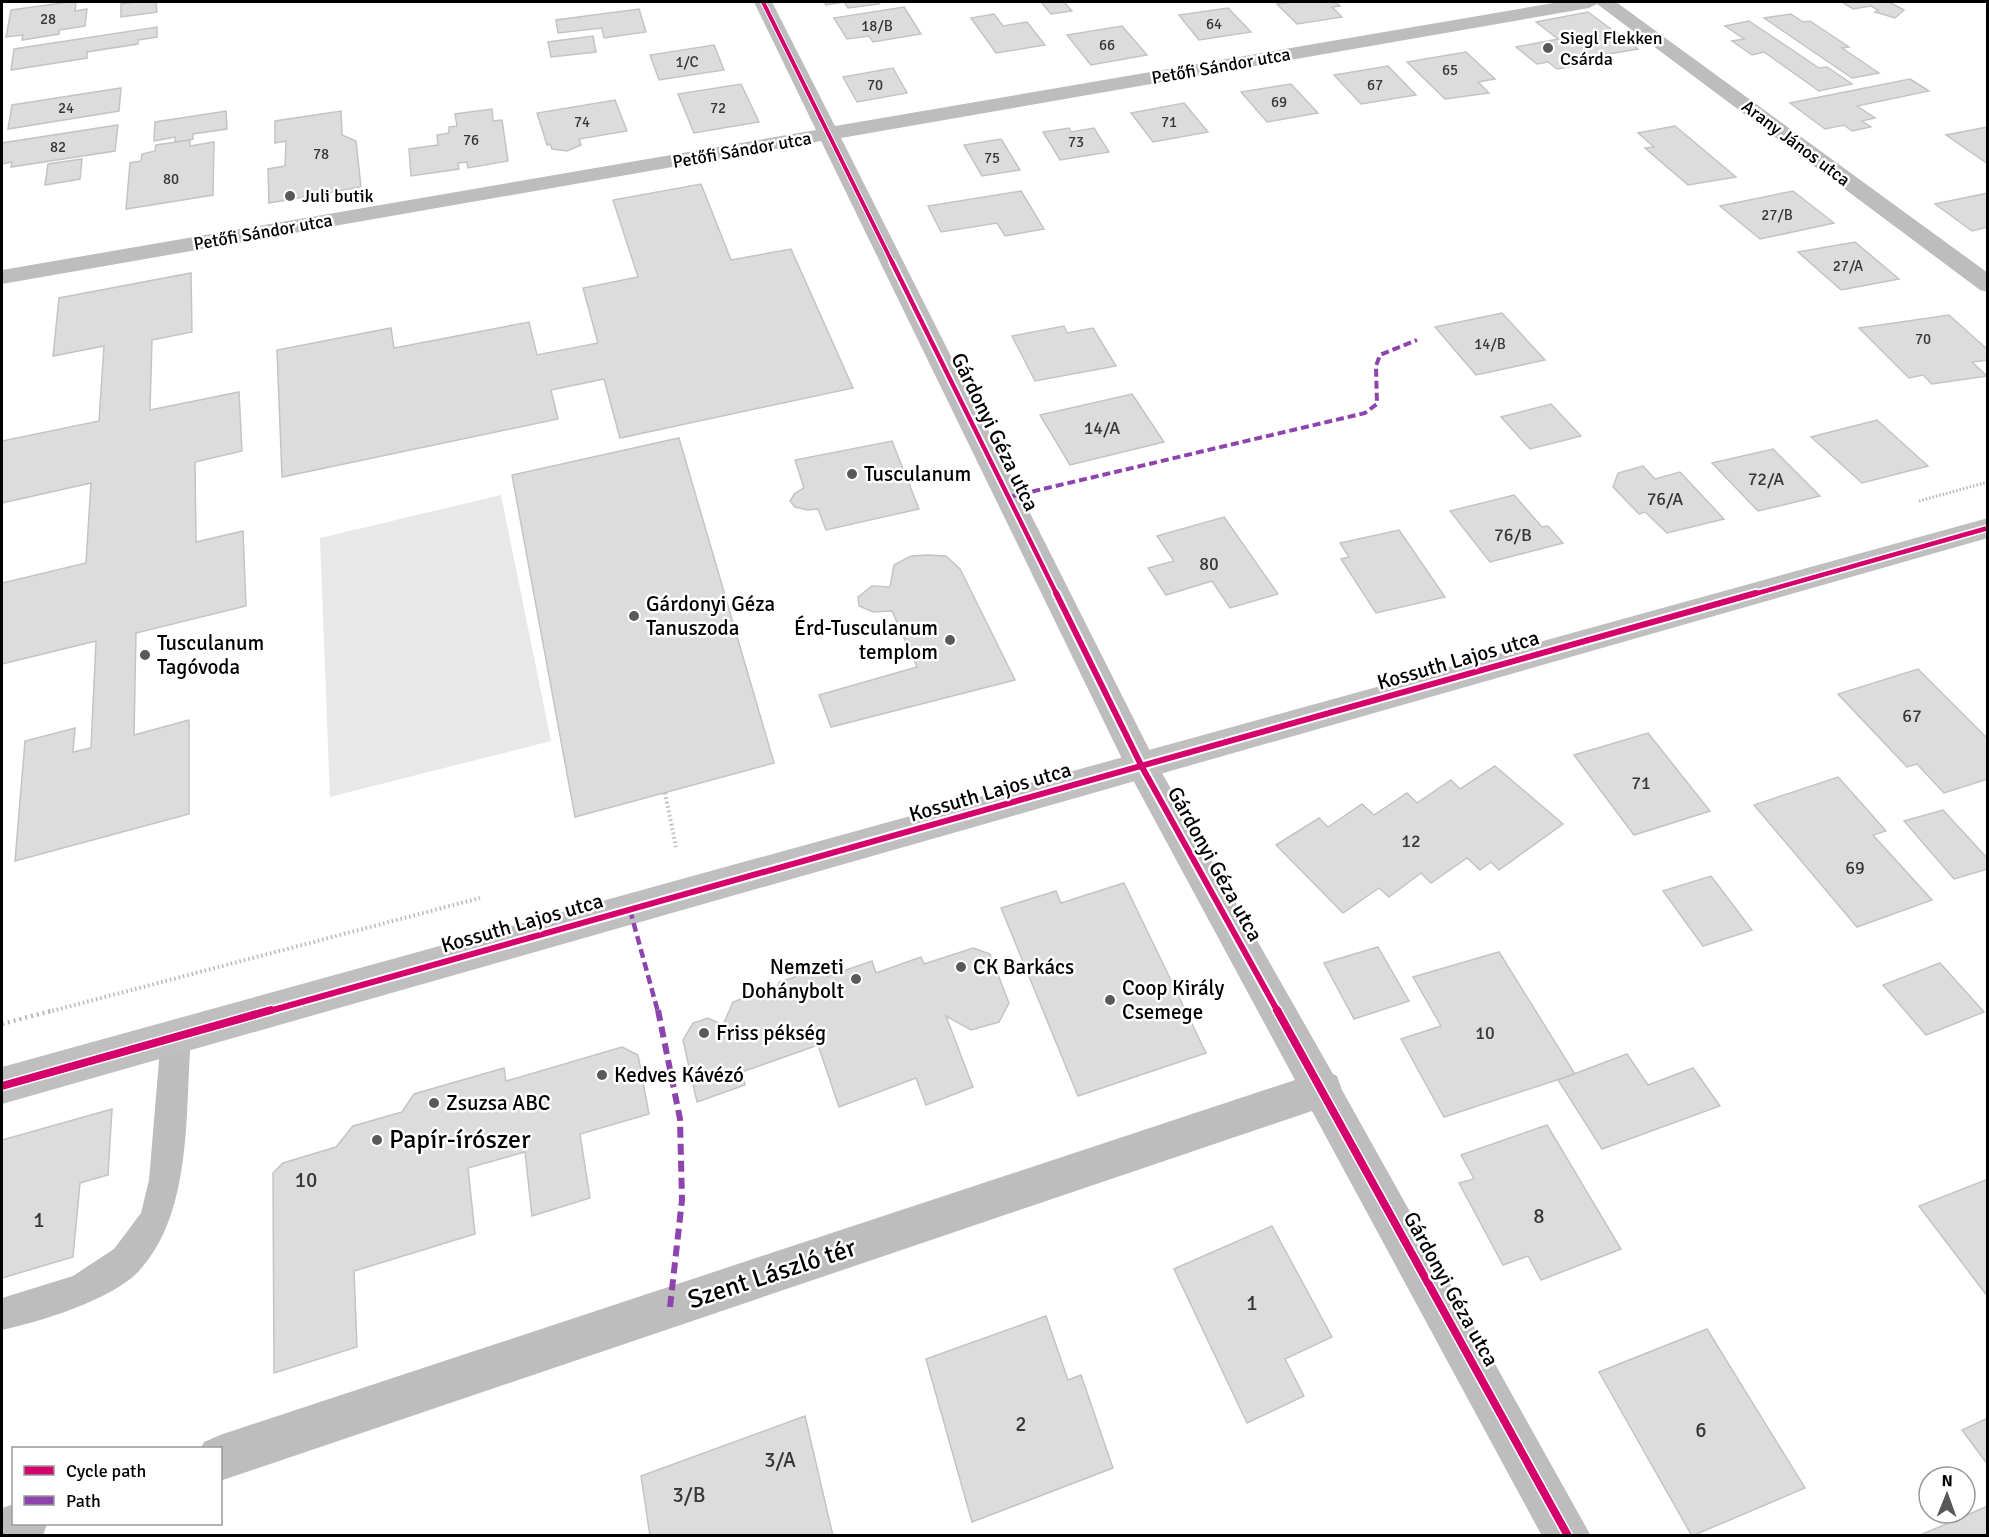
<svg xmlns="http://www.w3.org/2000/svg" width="1989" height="1537" font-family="Signika,sans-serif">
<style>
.green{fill:#e8e8e8}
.building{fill:#dcdcdc;stroke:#c4c4c4;stroke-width:1.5}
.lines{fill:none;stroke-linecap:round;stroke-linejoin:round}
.path-far2{stroke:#b8b8b8;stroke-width:3;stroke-dasharray:1.5 2;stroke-linecap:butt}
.path-far1{stroke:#b8b8b8;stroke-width:4;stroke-dasharray:1.5 3;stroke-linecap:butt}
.path{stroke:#b8b8b8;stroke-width:4.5;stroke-dasharray:2 4;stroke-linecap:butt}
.lane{fill:#bdbdbd;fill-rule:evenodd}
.street{fill:#bdbdbd;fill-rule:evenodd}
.secondary{fill:#bfbfbf;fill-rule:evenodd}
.quiet-far2{stroke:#8e44ad;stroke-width:4;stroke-dasharray:8 4;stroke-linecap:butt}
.quiet-far1{stroke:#8e44ad;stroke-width:4.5;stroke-dasharray:9 4.5;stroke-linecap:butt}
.quiet{stroke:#8e44ad;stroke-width:6;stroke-dasharray:11 6;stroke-linecap:butt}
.cycleway-far3-casing{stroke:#fff;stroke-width:6}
.cycleway-far2-casing{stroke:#fff;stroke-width:8}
.cycleway-far1-casing{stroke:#fff;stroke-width:10}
.cycleway-casing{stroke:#fff;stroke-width:11}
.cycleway-far3{stroke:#d6006c;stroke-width:4}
.cycleway-far2{stroke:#d6006c;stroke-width:4.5}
.cycleway-far1{stroke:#d6006c;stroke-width:6}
.cycleway{stroke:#d6006c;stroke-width:8}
.poi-dot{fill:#595959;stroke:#fff;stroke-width:2}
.labels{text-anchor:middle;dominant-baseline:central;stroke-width:5;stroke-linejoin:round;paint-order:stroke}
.far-number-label{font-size:15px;fill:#373737}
.far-poi-label{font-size:18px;fill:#000;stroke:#fff;text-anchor:start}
.far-street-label{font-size:18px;fill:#000;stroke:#fff}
.number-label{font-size:18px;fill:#373737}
.street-label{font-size:21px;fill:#000;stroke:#fff}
.poi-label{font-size:21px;fill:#000;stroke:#fff;text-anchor:start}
.near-number-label{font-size:21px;fill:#373737}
.near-poi-label{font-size:26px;fill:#000;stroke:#fff;text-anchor:start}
.near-street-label{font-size:26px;fill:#000;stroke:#fff}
</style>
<rect width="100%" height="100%" fill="#fff"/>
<polygon class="green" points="501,495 551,741 330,797 320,538"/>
<g class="building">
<polygon points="69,2 76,2 75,11 87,9 85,26 59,30 59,34 22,40 23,35 6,37 11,10"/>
<polygon points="138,2 156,2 157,12 121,17 121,4"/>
<polygon points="824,2 877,2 879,4 848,8 844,2 826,5"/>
<polygon points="1041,2 1064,2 1072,11 1051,14"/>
<polygon points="1295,2 1335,2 1340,6 1332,7 1342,17 1297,24 1277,4"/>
<polygon points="1842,2 1889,2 1904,10 1895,18 1875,12 1878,10 1871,6 1853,9"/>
<polygon points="904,7 921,34 873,42 869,36 847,39 834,18"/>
<polygon points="1228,8 1251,32 1199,40 1179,15"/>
<polygon points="639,9 646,32 604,38 602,28 558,33 556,20"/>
<polygon points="1588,12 1638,49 1597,56 1603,61 1557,69 1548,62 1537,64 1516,47 1558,39 1536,22"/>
<polygon points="994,14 1003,26 1027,22 1045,45 996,53 971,18"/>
<polygon points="1791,14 1803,22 1810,21 1849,47 1842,48 1879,73 1852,78 1764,18"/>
<polygon points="1749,21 1819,68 1827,67 1852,84 1819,91 1764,52 1752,55 1732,41 1744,39 1725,26"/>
<polygon points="1122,26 1147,55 1091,65 1067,35"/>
<polygon points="157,27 157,37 138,40 138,44 87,52 87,58 11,70 14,49"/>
<polygon points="593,36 596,52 551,57 548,42"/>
<polygon points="714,45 724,70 659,80 650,55"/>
<polygon points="1466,52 1495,79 1478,82 1489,93 1445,99 1407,62"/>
<polygon points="1388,66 1416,95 1361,104 1334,75"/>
<polygon points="893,68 907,93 857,102 843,77"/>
<polygon points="1910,79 1929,91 1857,106 1875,118 1862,121 1871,127 1852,131 1844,125 1825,129 1790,103"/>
<polygon points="741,84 759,122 694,133 678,94"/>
<polygon points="1291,84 1318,113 1267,122 1241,92"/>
<polygon points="121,88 119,111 8,129 12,105"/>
<polygon points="615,100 627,131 579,139 581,145 567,151 552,149 550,144 547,145 537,113"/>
<polygon points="1184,103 1208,132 1153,142 1131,113"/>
<polygon points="492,109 493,121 502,120 508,161 468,168 467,162 458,163 459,169 411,176 409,149 438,145 437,135 449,133 449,127 457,126 455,114"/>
<polygon points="226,111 227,129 193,134 193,139 190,140 175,142 175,137 154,141 155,122"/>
<polygon points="341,111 342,135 356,141 361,187 269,203 268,169 285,166 286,141 275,143 275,121"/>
<polygon points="118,125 115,151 11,167 12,162 2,164 2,143"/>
<polygon points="1675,126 1736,177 1688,185 1645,148 1654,147 1638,133"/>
<polygon points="1988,127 1988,164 1946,135"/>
<polygon points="1069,128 1071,132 1094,128 1109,152 1060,160 1043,132"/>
<polygon points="1001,139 1020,170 982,176 964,145"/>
<polygon points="190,140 190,146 214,142 213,195 126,209 130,163 141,161 142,154 155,151 156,145"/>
<polygon points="82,159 80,179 45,185 48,164"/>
<polygon points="701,184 731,260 791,249 853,388 620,438 604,379 551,390 558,419 282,477 277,350 391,328 394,348 529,322 537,355 598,343 583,288 638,277 613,200"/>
<polygon points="1021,191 1044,229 1005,236 997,223 941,232 928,206"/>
<polygon points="1793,191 1834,223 1760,239 1720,206"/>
<polygon points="1988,193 1988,227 1972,231 1935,204"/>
<polygon points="1855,242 1899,279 1841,290 1798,252"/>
<polygon points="191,273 192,332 152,340 150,410 239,392 242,451 195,462 196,542 243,531 246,606 136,633 134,735 189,720 189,814 15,861 25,741 75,728 73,752 91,748 96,641 2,664 2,583 86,563 91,483 2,503 2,441 99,421 104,346 53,356 59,298"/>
<polygon points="1502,313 1545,360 1476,375 1435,327"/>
<polygon points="1949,315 1988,350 1988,360 1972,362 1987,376 1932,384 1923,375 1909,378 1859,328"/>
<polygon points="1064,326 1067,333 1093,328 1116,366 1035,381 1012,336"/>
<polygon points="1132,394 1164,442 1070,465 1040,415"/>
<polygon points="1551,404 1581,436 1530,449 1501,417"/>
<polygon points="1877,420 1928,466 1862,483 1811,437"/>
<polygon points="679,438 774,763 575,817 512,475"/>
<polygon points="892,441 919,509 826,530 818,509 808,510 795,507 790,501 795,493 804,488 795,460"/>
<polygon points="1773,449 1820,496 1758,511 1712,463"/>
<polygon points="1643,466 1655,479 1680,472 1724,519 1667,533 1645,512 1639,514 1613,487 1618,473"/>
<polygon points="1514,495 1542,527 1548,526 1563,543 1490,562 1450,511"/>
<polygon points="1224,517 1278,594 1230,608 1212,581 1166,595 1148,568 1174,561 1157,536"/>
<polygon points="1399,530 1445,597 1376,613 1341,559 1349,557 1340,543"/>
<polygon points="928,555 946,556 960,569 1015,680 831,727 819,695 917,667 892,611 873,612 859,606 858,597 872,586 890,587 894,565 911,556"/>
<polygon points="1918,669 1988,739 1988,779 1944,793 1917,764 1907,767 1838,694"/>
<polygon points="1648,733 1710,811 1634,835 1574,755"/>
<polygon points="1495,766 1563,824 1499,870 1491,862 1480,870 1467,858 1431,883 1421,873 1389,897 1379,888 1343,913 1276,845 1319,818 1328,827 1362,804 1374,815 1407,793 1417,803 1451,780 1460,789"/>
<polygon points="1838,777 1886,831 1873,835 1932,900 1857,927 1754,805"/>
<polygon points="1943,810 1988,859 1988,869 1954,879 1904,821"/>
<polygon points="1711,876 1752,930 1703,946 1663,891"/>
<polygon points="1124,883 1206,1053 1078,1096 1001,908 1056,891 1061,903"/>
<polygon points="1378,947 1409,1001 1354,1019 1324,963"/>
<polygon points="973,948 990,954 1009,1003 999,1022 971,1030 946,1016 973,1087 926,1105 916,1078 839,1107 818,1045 742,1072 745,1085 697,1102 683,1040 693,1023 708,1018 723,1025 733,1002 761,991 774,995 779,982 816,970 826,977 872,961 876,973 921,957 924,964"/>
<polygon points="1499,952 1575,1074 1444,1117 1401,1039 1441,1026 1413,977"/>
<polygon points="1940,963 1984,1012 1926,1035 1883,985"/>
<polygon points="622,1047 638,1055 649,1114 580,1134 590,1198 532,1216 525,1152 468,1168 475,1234 354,1271 357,1347 274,1373 273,1173 283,1163 336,1147 353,1126 402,1112 414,1094 504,1068 506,1081"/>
<polygon points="1627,1054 1648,1085 1693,1068 1720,1106 1602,1149 1558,1080"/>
<polygon points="112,1109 108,1175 80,1183 73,1257 2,1278 2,1140"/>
<polygon points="1547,1125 1621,1249 1541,1280 1528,1256 1503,1265 1459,1183 1474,1179 1461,1155"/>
<polygon points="1988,1179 1988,1297 1919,1206"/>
<polygon points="1272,1226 1332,1337 1285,1359 1304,1396 1247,1423 1174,1269"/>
<polygon points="1046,1316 1068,1380 1081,1375 1113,1468 972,1522 926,1359"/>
<polygon points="1707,1329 1805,1488 1692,1536 1599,1372"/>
<polygon points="805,1416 833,1536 650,1536 641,1476"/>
<polygon points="1988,1418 1988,1465 1962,1430"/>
<polygon points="1988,1506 1988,1536 1918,1536"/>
</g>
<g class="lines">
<polyline class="path-far2" points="1919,501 1988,482"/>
<g class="path-far1">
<polyline points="665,793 676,847"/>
<polyline points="48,1012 480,898"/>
</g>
<polyline class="path" points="2,1024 54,1010"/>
<path class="lane" d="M 176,1023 L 186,1027 L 191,1037 C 185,1112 193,1214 138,1272 C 111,1300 39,1322 2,1330 L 2,1298 L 73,1276 L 114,1249 L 141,1213 L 149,1180 L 161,1037 L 166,1027 Z"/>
<g class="street">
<polygon points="754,2 772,2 835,126 1559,2 1616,2 1988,273 1988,292 1980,290 1597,4 1589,8 841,138 1154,759 1333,1074 1337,1076 1342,1090 1591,1536 1542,1536 1312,1111 220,1481 220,1448 201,1448 204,1442 220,1435 1295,1080 1126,767 821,141 2,284 2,270 816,130"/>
<polygon points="14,1504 14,1524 47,1524 43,1536 2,1536 2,1508"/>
</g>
<polygon class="secondary" points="1988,518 1988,538 2,1104 2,1067"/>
<polyline class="quiet-far2" points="1009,497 1365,413 1377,404 1376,366 1380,355 1417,340"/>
<polyline class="quiet-far1" points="630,910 658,1012"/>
<polyline class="quiet" points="658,1010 680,1119 682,1200 670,1307"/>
<g class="cycleway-far3-casing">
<polyline id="cycleway-far3" points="763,2 893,264"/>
</g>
<g class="cycleway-far2-casing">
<g id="cycleway-far2">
<polyline points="892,262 1057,595"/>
<polyline points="1751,595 1988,528"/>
</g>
</g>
<g class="cycleway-far1-casing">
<g id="cycleway-far1">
<polyline points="1056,593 1142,767 1278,1012"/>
<polyline points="266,1012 1756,593"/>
</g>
</g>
<g class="cycleway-casing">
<g id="cycleway">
<polyline points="1277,1010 1568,1536"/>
<polyline points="2,1086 271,1010"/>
</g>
</g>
<use href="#cycleway-far3" class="cycleway-far3"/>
<use href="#cycleway-far2" class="cycleway-far2"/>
<use href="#cycleway-far1" class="cycleway-far1"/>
<use href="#cycleway" class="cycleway"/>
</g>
<g class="poi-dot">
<circle cx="1548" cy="48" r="6"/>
<circle cx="290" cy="196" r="6"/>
<circle cx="852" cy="474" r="6"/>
<circle cx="634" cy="616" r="6"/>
<circle cx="950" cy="640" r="6"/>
<circle cx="145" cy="655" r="6"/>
<circle cx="961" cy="967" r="6"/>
<circle cx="856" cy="979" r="6"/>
<circle cx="1110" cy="1000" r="6"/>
<circle cx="704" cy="1033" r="6"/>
<circle cx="602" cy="1075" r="6"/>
<circle cx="434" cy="1103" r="6"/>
<circle cx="377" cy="1140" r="6"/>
</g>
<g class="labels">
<g class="far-number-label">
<text x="48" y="19">28</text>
<text x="1214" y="24">64</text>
<text x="877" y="26">18/B</text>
<text x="1107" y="45">66</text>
<text x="687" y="62">1/C</text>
<text x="1450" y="70">65</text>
<text x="875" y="85">70</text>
<text x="1375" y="85">67</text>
<text x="1279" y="102">69</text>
<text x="66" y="108">24</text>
<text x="718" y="108">72</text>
<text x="582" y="122">74</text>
<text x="1169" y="122">71</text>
<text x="471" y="140">76</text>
<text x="1076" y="142">73</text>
<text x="58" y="147">82</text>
<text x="321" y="154">78</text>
<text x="992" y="158">75</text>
<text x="171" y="179">80</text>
<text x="1777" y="215">27/B</text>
<text x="1848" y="266">27/A</text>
<text x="1923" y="339">70</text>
<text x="1490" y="344">14/B</text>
</g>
<g class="far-poi-label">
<text x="1560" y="38">Siegl Flekken<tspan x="1560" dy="21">Csárda</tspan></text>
<text x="302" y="196">Juli butik</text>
</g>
<g class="far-street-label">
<text transform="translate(1221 66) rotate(-10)">Petőfi Sándor utca</text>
<text transform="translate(1796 143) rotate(37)">Arany János utca</text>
<text transform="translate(742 150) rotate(-10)">Petőfi Sándor utca</text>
<text transform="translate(263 232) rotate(-10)">Petőfi Sándor utca</text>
</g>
<g class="number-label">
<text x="1102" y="428">14/A</text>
<text x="1766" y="479">72/A</text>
<text x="1665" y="499">76/A</text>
<text x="1513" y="535">76/B</text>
<text x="1209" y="564">80</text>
<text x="1912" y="716">67</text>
<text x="1641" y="783">71</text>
<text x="1411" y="841">12</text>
<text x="1855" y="868">69</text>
<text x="1485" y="1033">10</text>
</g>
<g class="street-label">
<text transform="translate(995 432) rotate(64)">Gárdonyi Géza utca</text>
<text transform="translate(1458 660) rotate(-16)">Kossuth Lajos utca</text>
<text transform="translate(990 792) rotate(-16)">Kossuth Lajos utca</text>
<text transform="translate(1215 864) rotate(61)">Gárdonyi Géza utca</text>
<text transform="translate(522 923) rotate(-16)">Kossuth Lajos utca</text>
<text transform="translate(1451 1289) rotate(61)">Gárdonyi Géza utca</text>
</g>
<g class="poi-label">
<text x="864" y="474">Tusculanum</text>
<text x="646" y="604">Gárdonyi Géza<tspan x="646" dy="24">Tanuszoda</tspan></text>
<text x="938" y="628" text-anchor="end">Érd-Tusculanum<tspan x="938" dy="24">templom</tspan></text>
<text x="157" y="643">Tusculanum<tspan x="157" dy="24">Tagóvoda</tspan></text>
<text x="844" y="967" text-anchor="end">Nemzeti<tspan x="844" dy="24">Dohánybolt</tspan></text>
<text x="973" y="967">CK Barkács</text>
<text x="1122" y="988">Coop Király<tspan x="1122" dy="24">Csemege</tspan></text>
<text x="716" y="1033">Friss pékség</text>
<text x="614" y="1075">Kedves Kávézó</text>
<text x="446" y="1103">Zsuzsa ABC</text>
</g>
<g class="near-number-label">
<text x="306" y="1180">10</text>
<text x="1539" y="1216">8</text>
<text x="39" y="1220">1</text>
<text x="1252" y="1303">1</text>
<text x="1021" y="1424">2</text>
<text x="1701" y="1430">6</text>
<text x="780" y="1460">3/A</text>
<text x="689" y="1495">3/B</text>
</g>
<g class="near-poi-label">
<text x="389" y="1140">Papír-írószer</text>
</g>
<g class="near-street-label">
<text transform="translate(772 1274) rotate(-18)">Szent László tér</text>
</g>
</g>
<rect width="1989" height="1537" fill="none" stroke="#000000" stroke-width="6"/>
<rect x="12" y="1447" width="210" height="78" fill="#ffffff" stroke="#999999" stroke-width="1.5"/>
<rect x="24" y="1466" width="30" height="9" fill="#d6006c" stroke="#999999" stroke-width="1.5"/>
<text x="66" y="1477" font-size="18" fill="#000000">Cycle path</text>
<rect x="24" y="1496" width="30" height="9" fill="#8e44ad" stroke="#999999" stroke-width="1.5"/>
<text x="66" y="1507" font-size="18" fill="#000000">Path</text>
<g transform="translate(1947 1495) rotate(1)"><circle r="28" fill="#ffffff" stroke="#999999" stroke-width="1.5"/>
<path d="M0-4.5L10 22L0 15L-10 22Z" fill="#595959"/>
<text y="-9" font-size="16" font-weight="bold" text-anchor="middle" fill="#000000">N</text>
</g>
</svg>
